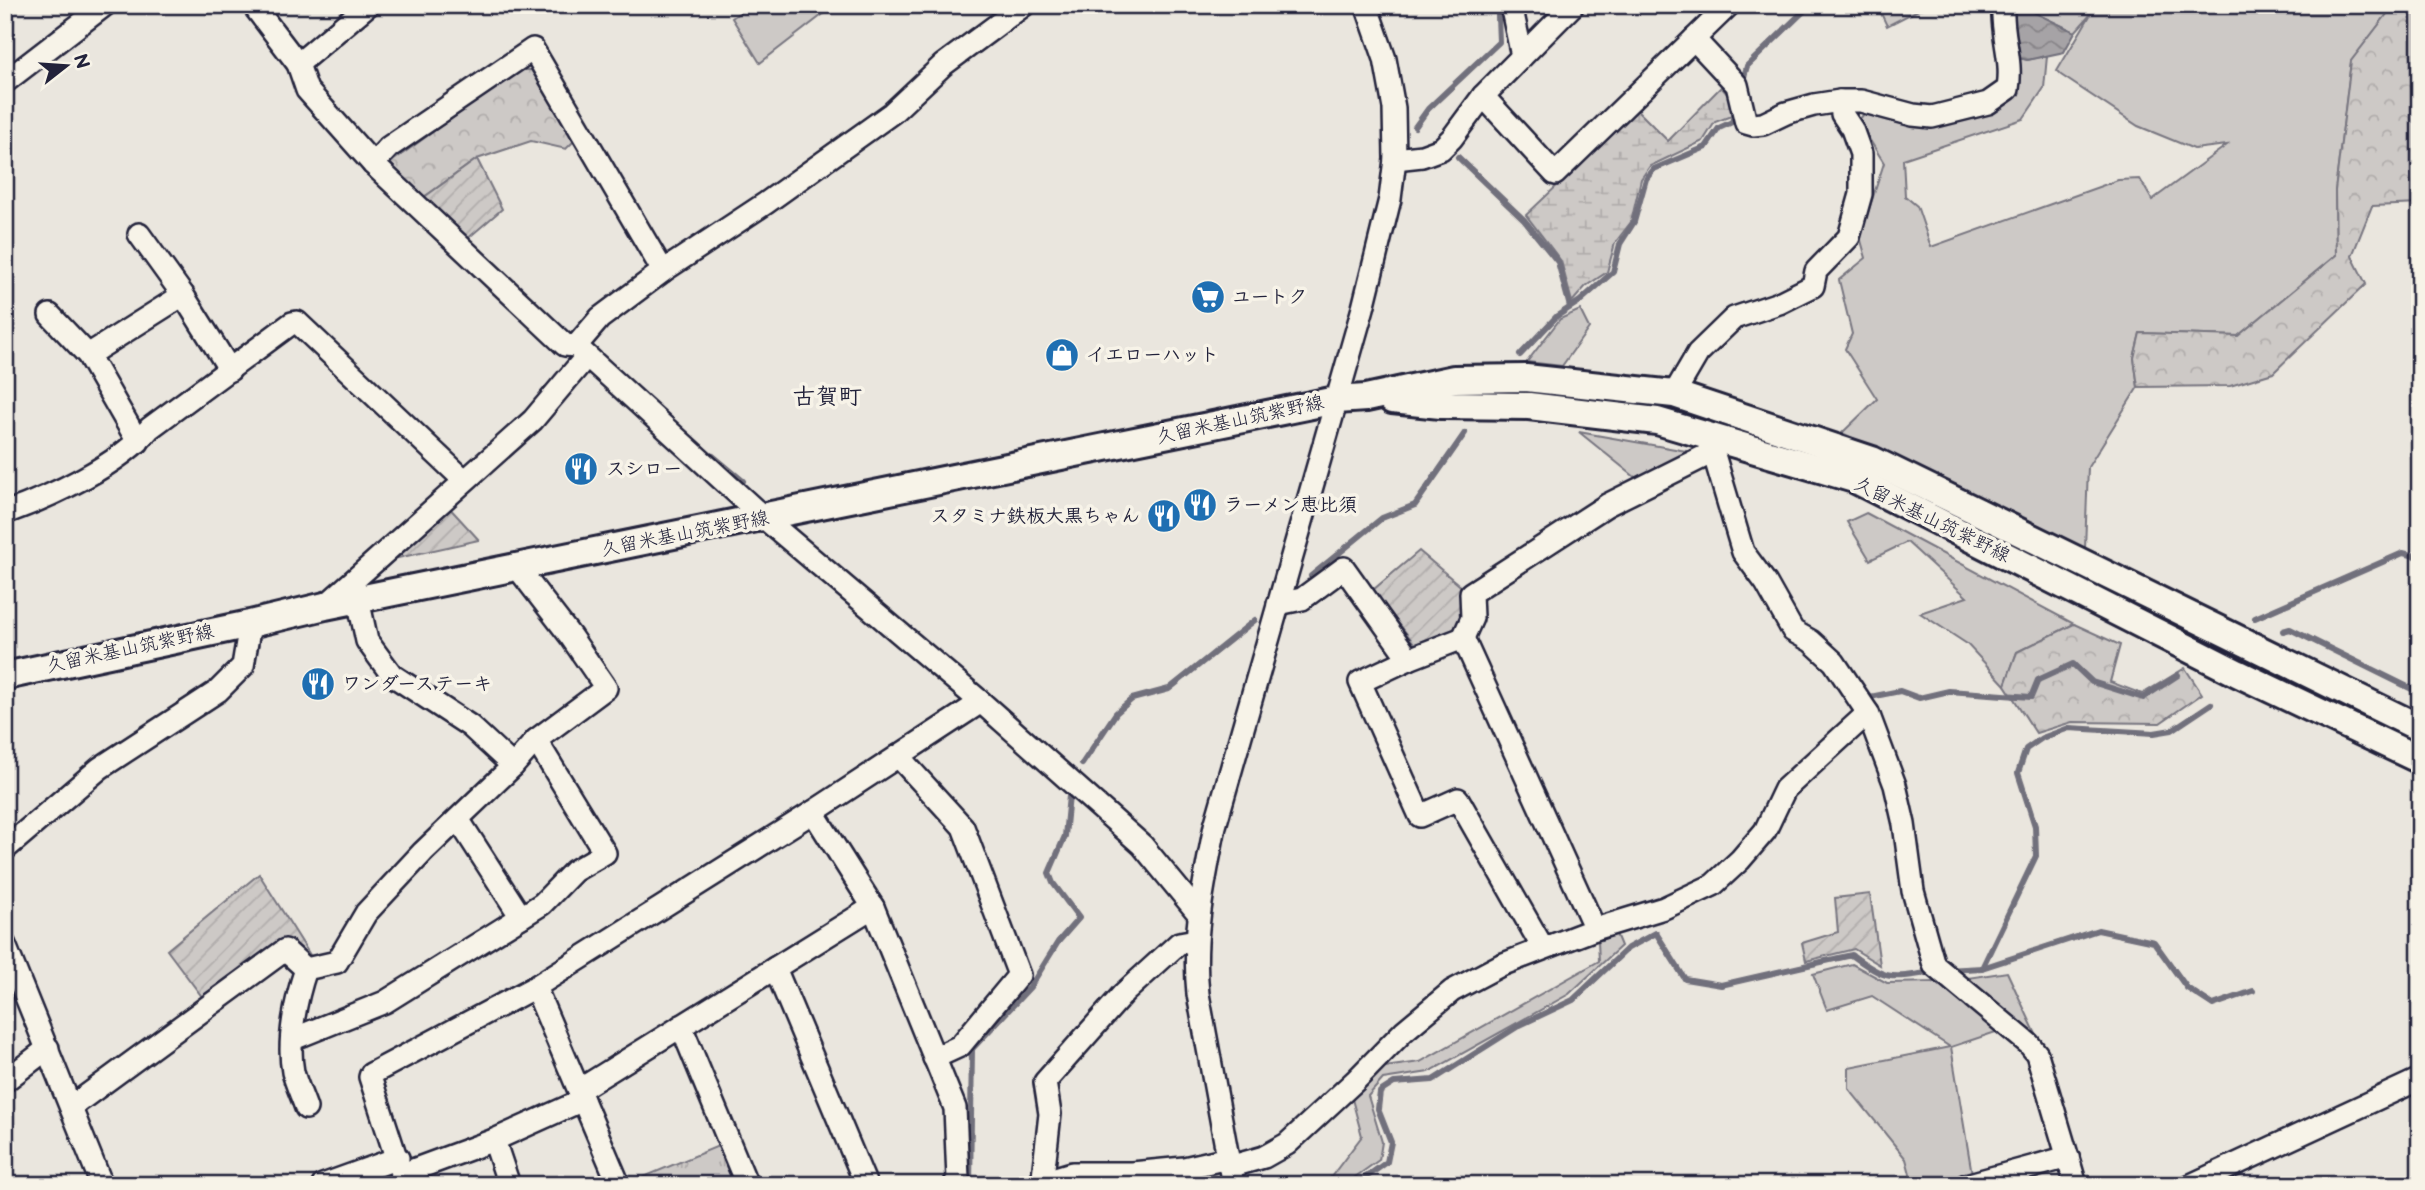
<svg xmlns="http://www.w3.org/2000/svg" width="2425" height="1190" font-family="'Balsamiq Sans','Klee One',sans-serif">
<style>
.grass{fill:#cdc9c6;stroke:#787680;stroke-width:2}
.forest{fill:url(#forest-crowns);stroke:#787680;stroke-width:2}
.wetland{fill:url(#wetland-marsh);stroke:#787680;stroke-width:2}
.park{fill:url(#park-tufts);stroke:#787680;stroke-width:2}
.garden{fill:url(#garden-furrows);stroke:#787680;stroke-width:2}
.water{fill:url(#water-waves);stroke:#716f7b;stroke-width:2}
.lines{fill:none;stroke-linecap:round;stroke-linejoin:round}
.stream{stroke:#716f7b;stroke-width:6}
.minor-casing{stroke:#22223b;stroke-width:26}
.major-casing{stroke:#22223b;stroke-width:32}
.minor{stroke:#f7f3e8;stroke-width:21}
.major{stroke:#f7f3e8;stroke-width:26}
.labels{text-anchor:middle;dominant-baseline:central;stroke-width:7;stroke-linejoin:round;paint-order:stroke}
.poi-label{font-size:19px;font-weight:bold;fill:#22223b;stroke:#f7f3e8;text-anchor:start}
.street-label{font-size:19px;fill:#22223b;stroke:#f7f3e8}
.quarter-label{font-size:23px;font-weight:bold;fill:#22223b;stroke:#f7f3e8}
</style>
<defs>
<pattern id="forest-crowns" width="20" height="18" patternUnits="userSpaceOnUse" patternTransform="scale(1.75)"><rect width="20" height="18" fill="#cdc9c6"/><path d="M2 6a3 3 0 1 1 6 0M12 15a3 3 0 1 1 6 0" fill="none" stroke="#b0acab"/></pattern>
<pattern id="wetland-marsh" width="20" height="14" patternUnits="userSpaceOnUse" patternTransform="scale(1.75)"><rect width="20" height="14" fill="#cdc9c6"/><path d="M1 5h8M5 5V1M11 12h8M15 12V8" fill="none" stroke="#b0acab"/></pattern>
<pattern id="park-tufts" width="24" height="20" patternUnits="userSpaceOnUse" patternTransform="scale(1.75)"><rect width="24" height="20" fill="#cdc9c6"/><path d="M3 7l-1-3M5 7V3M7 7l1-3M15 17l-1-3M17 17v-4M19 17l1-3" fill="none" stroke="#b0acab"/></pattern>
<pattern id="garden-furrows" width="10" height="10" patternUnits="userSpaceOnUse" patternTransform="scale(1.75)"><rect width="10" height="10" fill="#cdc9c6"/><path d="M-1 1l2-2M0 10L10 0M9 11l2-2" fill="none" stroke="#b0acab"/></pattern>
<pattern id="water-waves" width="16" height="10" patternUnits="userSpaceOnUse" patternTransform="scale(1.75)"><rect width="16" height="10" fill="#a6a3a6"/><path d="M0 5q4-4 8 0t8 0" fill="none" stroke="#878488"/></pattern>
</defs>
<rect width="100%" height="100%" fill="#eae6de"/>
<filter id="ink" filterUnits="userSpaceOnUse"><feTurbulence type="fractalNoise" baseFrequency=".0143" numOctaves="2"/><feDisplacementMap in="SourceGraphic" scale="14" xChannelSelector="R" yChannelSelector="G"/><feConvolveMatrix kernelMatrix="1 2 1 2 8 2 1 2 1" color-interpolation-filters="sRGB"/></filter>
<g filter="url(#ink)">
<g class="grass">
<polygon points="750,5 835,5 760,63 732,18"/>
<polygon points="1877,5 1928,5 1887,26"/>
<polygon points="2027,5 2394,5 2351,62 2335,191 2336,255 2238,336 2140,333 2134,358 2138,387 2088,467 2085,549 1842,433 1877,399 1845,349 1852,334 1839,280 1866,258 1860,237 1884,163 1858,121 1869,108 1917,124 2015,91 2019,58 2028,60 2047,56 2044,88 2023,119 1903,159 1905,196 1917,206 1931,247 2118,180 2140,179 2152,200 2227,145 2194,149 2138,126 2061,75 2057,71 2091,14 2075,32 2034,13"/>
<polygon points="1580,310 1589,328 1562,366 1527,362 1560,319"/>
<polygon points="1579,432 1692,452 1641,482"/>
<polygon points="1866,513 2074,624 2017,652 2005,685 1967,644 1920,613 1967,597 1907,542 1870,560 1847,522"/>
<polygon points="1616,934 1621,946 1569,994 1429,1072 1383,1079 1368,1096 1382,1142 1379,1160 1344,1185 1325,1185 1362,1136 1352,1099 1378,1068 1420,1062 1599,961 1598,941"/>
<polygon points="1852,964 1887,983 1939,982 2002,1030 1951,1047 1972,1174 1945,1185 1913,1185 1906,1159 1849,1089 1849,1067 1950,1047 1872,996 1827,1010 1813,974"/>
<polygon points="2007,972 2042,1047 1962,979"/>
</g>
<g class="forest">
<polygon points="2394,5 2420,5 2420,204 2372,206 2352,256 2366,284 2273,373 2230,386 2138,387 2134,358 2140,333 2238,336 2336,255 2335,191 2351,61"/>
<polygon points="518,70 531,70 575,140 566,149 531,141 477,159 423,198 390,163"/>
<polygon points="2074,624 2120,645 2110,682 2142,694 2185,668 2202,694 2160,723 2072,722 2036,733 2005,685 2017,652"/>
</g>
<polygon class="wetland" points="1721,87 1731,98 1731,116 1715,122 1703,141 1650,166 1641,179 1631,222 1615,243 1607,272 1586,286 1572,302 1561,261 1526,215 1637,110 1668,141"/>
<polygon class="park" points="723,1144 740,1185 635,1185 634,1181"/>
<g class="garden">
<polygon points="477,159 502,209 465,241 423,198"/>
<polygon points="446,504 479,540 398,558 398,548"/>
<polygon points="1419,551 1464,589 1459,630 1417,647 1373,590"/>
<polygon points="259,874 315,963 285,942 206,1002 167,950"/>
<polygon points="1870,894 1880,965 1854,949 1806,961 1802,943 1838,932 1835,898"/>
</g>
<polygon class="water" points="2012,5 2027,5 2035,13 2075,32 2064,52 2027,60 2019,58 2013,28"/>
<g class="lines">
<g class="stream">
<polyline points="1742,84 1747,66 1810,5"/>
<polyline points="1415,127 1428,109 1499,42 1498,16"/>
<polyline points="1458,157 1524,220 1558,262 1570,307"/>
<polyline points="1520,355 1557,316 1580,301 1613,272 1620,244 1634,222 1646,179 1654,169 1706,147 1719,128 1732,122 1735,112"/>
<polyline points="713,456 743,481"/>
<polyline points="1311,576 1382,518 1415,505 1465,433"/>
<polyline points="2255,618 2403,553 2420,557"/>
<polyline points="2283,631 2290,629 2420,693"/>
<polyline points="1870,697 1900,691 1919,698 1949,691 2031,697 2038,680 2073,664 2092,682 2143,698 2178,675"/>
<polyline points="1082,764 1116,713 1132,699 1169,689 1255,620"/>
<polyline points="1982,968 2098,930 2154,942 2187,988 2213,1005 2253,991"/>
<polyline points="1947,970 1982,968 2036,856 2035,826 2018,773 2026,749 2042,738 2069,728 2154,733 2172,730 2211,704"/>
<polyline points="970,1185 972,1049 1030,987 1058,942 1079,918 1053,883 1049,873 1065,836 1069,796"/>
<path d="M 1355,1185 L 1387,1162 L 1391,1142 L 1378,1109 L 1380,1092 L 1394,1083 L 1433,1080 L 1520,1025 L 1573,1000 L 1628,948 L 1656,933 L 1685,979 L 1721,985 L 1852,955 C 1888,982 1891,978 1933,972"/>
</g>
<g class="minor-casing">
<g id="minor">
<polyline points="253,5 298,64 307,90 373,164 565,345 576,346 764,518 981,702 1142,845 1198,913"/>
<polyline points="1511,5 1522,56"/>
<polyline points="1694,39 1737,85 1746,123 1753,125 1763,124 1786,113 1814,105 1840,101"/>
<polyline points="298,64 368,5"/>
<polyline points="5,82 105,5"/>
<polyline points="1483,96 1555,174 1729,5"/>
<polyline points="1395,159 1422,156 1441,149 1452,138 1483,96 1573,5"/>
<polyline points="373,164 389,147 533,49 663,271"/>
<polyline points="139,234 183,295 230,370"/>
<polyline points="50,315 88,355 138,442"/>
<polyline points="576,346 600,318 663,271 766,203 892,113 943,65 1024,5"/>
<polyline points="88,355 183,295"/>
<path d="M 1674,394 L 1698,353 L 1734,318 L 1779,303 L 1813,286 L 1816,271 L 1849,237 L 1861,194 L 1861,154 L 1852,129 L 1842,114 L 1840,101 L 1861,101 L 1913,115 L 1932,117 L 1988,103 L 2008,89 C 2013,58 2001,36 2003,5"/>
<polyline points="1709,438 1743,552 1766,583 1793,631 1811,641 1834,662 1868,713 1895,785 1904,824 1913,891 1934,965 2029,1044 2037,1054 2076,1185"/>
<path d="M 5,513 C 50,497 120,465 150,428 L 292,323 L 297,322 L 464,480"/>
<polyline points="358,599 367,641 392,675 470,726 513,766"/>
<polyline points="1278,604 1302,599 1344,568 1409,659 1360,682 1420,816 1458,799 1543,948"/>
<polyline points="325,606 533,420 586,357"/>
<polyline points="1463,638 1472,618 1471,593 1607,505 1713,452"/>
<polyline points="1409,659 1463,638 1595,929"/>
<polyline points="898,756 963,827 1019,975 960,1046 934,1058"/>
<polyline points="813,812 873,907 955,1108 958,1179 954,1185"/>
<polyline points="458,819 521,917"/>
<polyline points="5,849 100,768 218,691 243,666 250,624"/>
<polyline points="5,945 102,1185"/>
<polyline points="775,968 866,1185"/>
<polyline points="535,987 619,1185"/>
<polyline points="681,1026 747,1185"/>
<polyline points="293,1039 385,1002 542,904 574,871 605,853 536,740"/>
<polyline points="5,1081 48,1048"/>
<polyline points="579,1090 873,907"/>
<polyline points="71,1107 285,950 306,969"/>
<path d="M 306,1108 C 302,1096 296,1084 293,1072 C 287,1041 296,998 306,969 L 337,962 L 366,913 L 423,852 L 513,766 L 536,740 L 606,688 L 571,637 L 517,567"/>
<polyline points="494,1140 509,1185"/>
<polyline points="1229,1167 1264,1157 1287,1144 1355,1081 1404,1031 1452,991 1501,965 1595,929 1664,908 1713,885 1740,860 1765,831 1785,789 1868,713"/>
<polyline points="402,1174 494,1140 583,1100"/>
<polyline points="1042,1182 1072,1173 1132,1173 1184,1168 1228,1158"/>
<polyline points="323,1185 398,1158"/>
<polyline points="405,1185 370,1077 371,1074 535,987 813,812 981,702"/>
<polyline points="1042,1185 1050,1114 1045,1082 1124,993 1179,943 1196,940"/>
<path d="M 1233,1185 L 1198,994 C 1192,936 1204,883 1215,826 L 1363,308 L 1390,199 L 1395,159 L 1394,108 L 1385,59 L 1366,5"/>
<polyline points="1966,1185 2068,1157"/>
<polyline points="2191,1185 2420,1079"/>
</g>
</g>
<g class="major-casing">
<g id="major">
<polyline points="1392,400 1441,405 1529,406 1657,421 1854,479 2237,673 2420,760"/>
<polyline points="5,676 250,624 325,606 1336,400 1366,398 1454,379 1526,378 1674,394 1872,460 2420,728"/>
</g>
</g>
<use href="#minor" class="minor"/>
<use href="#major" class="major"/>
</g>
</g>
<defs>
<g id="supermarket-disc" transform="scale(1.75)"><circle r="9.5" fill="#1f6fb2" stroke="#f7f3e8"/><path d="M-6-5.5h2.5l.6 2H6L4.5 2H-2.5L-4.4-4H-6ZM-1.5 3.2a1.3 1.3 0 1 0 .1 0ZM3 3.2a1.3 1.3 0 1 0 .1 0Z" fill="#fff"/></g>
<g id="shop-disc" transform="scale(1.75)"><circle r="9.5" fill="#1f6fb2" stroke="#f7f3e8"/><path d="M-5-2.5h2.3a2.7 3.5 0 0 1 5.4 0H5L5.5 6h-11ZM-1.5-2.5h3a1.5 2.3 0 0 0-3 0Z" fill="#fff"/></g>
<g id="restaurant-disc" transform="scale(1.75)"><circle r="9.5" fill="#1f6fb2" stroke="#f7f3e8"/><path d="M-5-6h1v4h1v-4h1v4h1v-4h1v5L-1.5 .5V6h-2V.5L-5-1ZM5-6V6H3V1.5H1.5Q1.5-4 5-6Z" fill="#fff"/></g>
</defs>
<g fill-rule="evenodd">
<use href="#supermarket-disc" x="1208" y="297"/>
<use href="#shop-disc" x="1062" y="355"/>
<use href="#restaurant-disc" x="581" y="469"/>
<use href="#restaurant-disc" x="1200" y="505"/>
<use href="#restaurant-disc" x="1164" y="516"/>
<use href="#restaurant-disc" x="318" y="684"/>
</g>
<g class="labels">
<g class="poi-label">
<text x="1232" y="297">ユートク</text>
<text x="1086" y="355">イエローハット</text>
<text x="606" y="469">スシロー</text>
<text x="1224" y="505">ラーメン恵比須</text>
<text x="1140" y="516" text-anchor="end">スタミナ鉄板大黒ちゃん</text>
<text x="342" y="684">ワンダーステーキ</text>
</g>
<g class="street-label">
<text transform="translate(1240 420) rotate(-12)">久留米基山筑紫野線</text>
<text transform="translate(1932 520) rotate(26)">久留米基山筑紫野線</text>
<text transform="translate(685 534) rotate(-11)">久留米基山筑紫野線</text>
<text transform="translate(130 649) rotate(-12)">久留米基山筑紫野線</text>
</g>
<g class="quarter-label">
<text x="827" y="397">古賀町</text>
</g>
</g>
<rect width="2425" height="1190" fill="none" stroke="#f7f3e8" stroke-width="28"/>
<rect x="14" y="14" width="2397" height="1162" fill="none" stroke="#22223b" stroke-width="2.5" filter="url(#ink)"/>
<g transform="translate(66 66) rotate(73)" stroke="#f7f3e8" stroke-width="5" paint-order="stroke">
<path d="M0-5L12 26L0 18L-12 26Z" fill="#22223b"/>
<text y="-10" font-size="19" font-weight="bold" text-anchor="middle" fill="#22223b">N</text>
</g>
</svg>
